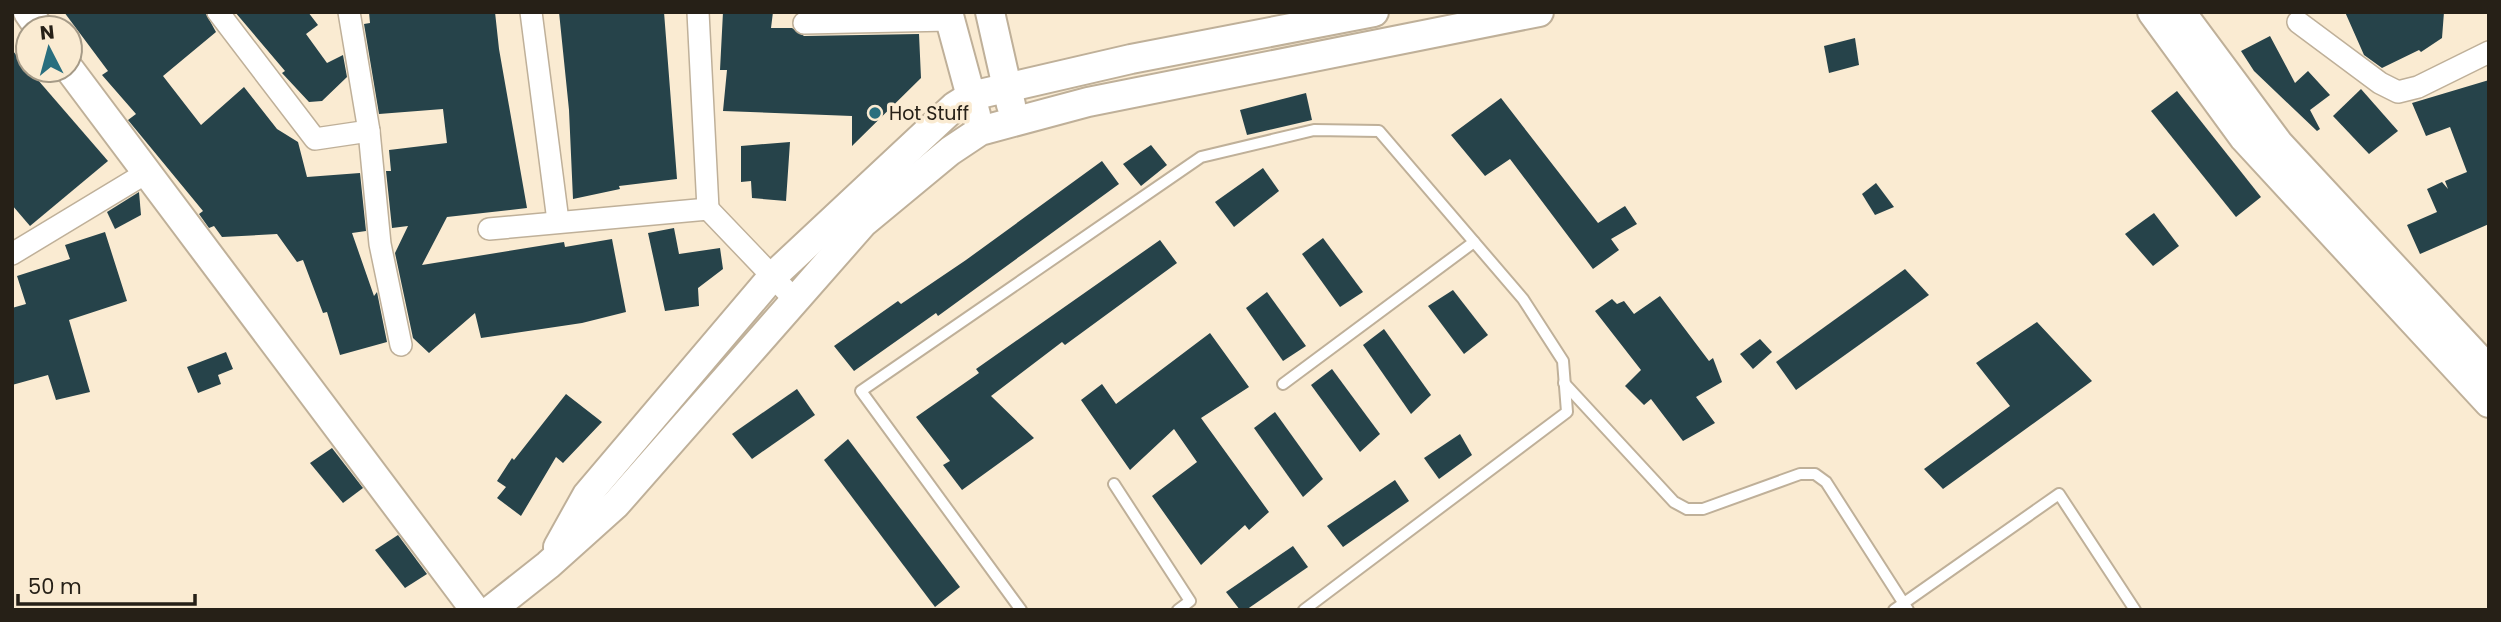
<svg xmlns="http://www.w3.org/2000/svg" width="2501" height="622" font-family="Poppins,sans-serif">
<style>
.building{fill:#26434a}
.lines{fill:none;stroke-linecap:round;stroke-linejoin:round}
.lane-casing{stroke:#bfb099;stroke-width:14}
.street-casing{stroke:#bfb099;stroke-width:24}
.secondary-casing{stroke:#bfb099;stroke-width:32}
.lane{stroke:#fff;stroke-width:10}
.street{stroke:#fff;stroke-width:21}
.secondary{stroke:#fff;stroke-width:28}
.poi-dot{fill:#296e7e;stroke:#faebd2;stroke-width:2.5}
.labels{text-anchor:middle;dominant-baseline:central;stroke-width:7;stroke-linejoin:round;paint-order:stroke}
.poi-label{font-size:19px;fill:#262017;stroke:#faebd2;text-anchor:start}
</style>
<rect width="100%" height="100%" fill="#faebd2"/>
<g class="building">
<polygon points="64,12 205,12 216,32 163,76 201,125 244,87 277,129 298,142 307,177 360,173 366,231 352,233 374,296 377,292 387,342 340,355 327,312 323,313 303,260 297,262 277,234 222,237 214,226 209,228 199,214 203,211 128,120 136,114 102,75 108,71"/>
<polygon points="235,12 308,12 318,25 306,34 327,63 343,55 347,77 322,101 309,102 282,73 285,71"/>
<polygon points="369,12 495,12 499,49 527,208 447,217 422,265 564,242 565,247 612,239 626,312 582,323 481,338 475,313 429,353 413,338 395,253 408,226 392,228 386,171 391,171 389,150 447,143 443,109 379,114 364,24 370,23"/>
<polygon points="559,12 664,12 677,179 619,186 620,189 573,199 569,110"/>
<polygon points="723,12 773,12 771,28 792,28 804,36 919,34 921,78 852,146 852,116 723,111 727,70 720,70"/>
<polygon points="2345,12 2444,12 2442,38 2421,52 2419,50 2382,68 2364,55"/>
<polygon points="2270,36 2295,83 2308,71 2330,95 2310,110 2320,129 2317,131 2254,71 2241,51"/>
<polygon points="1855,38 1859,65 1829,73 1824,46"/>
<polygon points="12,50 108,161 30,226 12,205"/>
<polygon points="2489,80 2489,224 2420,254 2407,225 2437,212 2427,189 2442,182 2448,189 2445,181 2467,172 2450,127 2426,136 2412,103"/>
<polygon points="2361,89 2398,131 2369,154 2333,116"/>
<polygon points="2177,91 2261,197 2236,217 2151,111"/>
<polygon points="1306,93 1312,120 1247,135 1240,110"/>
<polygon points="1501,98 1598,223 1625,206 1637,224 1611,239 1619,250 1593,269 1510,159 1485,176 1451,135"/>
<polygon points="790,142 786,201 752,198 751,181 741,182 741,146"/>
<polygon points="1151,145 1167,165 1141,186 1123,164"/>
<polygon points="1102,161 1119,184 938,316 936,313 854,371 834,346 898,301 901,304 966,260"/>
<polygon points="1263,168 1279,191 1234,227 1215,202"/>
<polygon points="1876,183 1894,207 1875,215 1862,194"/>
<polygon points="139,192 141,215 115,229 107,212"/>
<polygon points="2154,213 2179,246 2153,266 2125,234"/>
<polygon points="674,228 679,254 720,248 723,269 698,288 699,306 665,311 648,233"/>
<polygon points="105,232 127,301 69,320 90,392 56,400 48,375 12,385 12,308 26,304 17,276 70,259 65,245"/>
<polygon points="1323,238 1363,292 1340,307 1302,254"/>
<polygon points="1160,240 1177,263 1065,345 1062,342 991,396 1034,438 962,490 943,465 950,461 916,417 979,373 976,369"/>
<polygon points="1905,269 1929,295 1796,390 1776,362"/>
<polygon points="1453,290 1488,335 1464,354 1428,306"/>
<polygon points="1267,292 1306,346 1283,361 1246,308"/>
<polygon points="1660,296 1709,361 1713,358 1722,382 1696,397 1715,423 1683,441 1651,399 1644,405 1625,386 1641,370 1595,311 1612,299 1617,304 1624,301 1634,314"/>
<polygon points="2037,322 2092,381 1943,489 1924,469 2010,406 1976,363"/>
<polygon points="1384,329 1431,395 1411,414 1363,345"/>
<polygon points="1210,333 1249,387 1201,418 1269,512 1249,530 1245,525 1201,565 1152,496 1197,462 1174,429 1130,470 1081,400 1102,384 1116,404"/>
<polygon points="1760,339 1772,352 1753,369 1740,354"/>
<polygon points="226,352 233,369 218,375 221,384 198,393 187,367"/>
<polygon points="1332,369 1380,434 1360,452 1311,385"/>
<polygon points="797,389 815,415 752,459 732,434"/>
<polygon points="566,394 602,422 563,463 556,457 521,516 497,498 506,487 497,481 512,458 514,460"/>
<polygon points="1275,412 1323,479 1303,497 1254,428"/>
<polygon points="1460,434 1472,455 1439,479 1424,458"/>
<polygon points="848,439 960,587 935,607 824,460"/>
<polygon points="332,448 363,488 343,503 310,463"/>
<polygon points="1395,480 1409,501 1343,547 1327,526"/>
<polygon points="398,535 427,574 405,588 375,550"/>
<polygon points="1293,546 1308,567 1246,610 1240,610 1226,592"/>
</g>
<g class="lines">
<g class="lane-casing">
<g id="lane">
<polyline points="1564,383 1674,502 1687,509 1703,509 1800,474 1815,474 1826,482 1908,610"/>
<polyline points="1283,384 1474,242"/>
<polyline points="1114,484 1190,601 1178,610"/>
<polyline points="1021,610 861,391 1201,157 1314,130 1379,131 1523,299 1563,361 1567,412 1304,610"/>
<polyline points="1894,610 2059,494 2135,610"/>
</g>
</g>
<g class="street-casing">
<g id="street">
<polyline points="218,12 315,139 369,131"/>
<polyline points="349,12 369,131 380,244 401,345"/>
<polyline points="531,12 558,221"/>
<polyline points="698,12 708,209"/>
<polyline points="2298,22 2380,83 2398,92 2418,87 2489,52"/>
<polyline points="804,23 950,20"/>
<polyline points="489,229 708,209 796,301"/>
<polyline points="12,254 146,173"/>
</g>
</g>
<g class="secondary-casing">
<g id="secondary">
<polyline points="28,12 39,28"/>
<polyline points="948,12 976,115"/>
<polyline points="990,12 1011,105"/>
<polyline points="2152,12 2244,138 2489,403"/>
<polyline points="2181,12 2279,144 2489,370"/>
<polyline points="70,70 475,610"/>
<polyline points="558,547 587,495 772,277 955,106 971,96 1131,59 1374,12"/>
<polyline points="491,610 548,565 616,504 863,223 950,151 980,131 1088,102 1539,12"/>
</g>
</g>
<use href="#lane" class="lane"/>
<use href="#street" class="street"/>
<use href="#secondary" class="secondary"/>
</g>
<circle class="poi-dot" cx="875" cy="113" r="7"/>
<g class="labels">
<g class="poi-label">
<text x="889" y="113">Hot Stuff</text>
</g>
</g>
<rect width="2501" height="622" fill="none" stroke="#262017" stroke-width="28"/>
<g transform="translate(49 49) rotate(354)"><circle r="33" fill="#faebd2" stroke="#a59a87" stroke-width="2"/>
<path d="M0-5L12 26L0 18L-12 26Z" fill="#296e7e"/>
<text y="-10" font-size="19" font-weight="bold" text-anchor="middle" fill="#262017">N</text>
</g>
<path d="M18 594v10h177v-10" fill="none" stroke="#262017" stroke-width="3.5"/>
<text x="28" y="594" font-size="21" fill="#262017" stroke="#faebd2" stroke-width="5" paint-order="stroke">50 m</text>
</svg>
